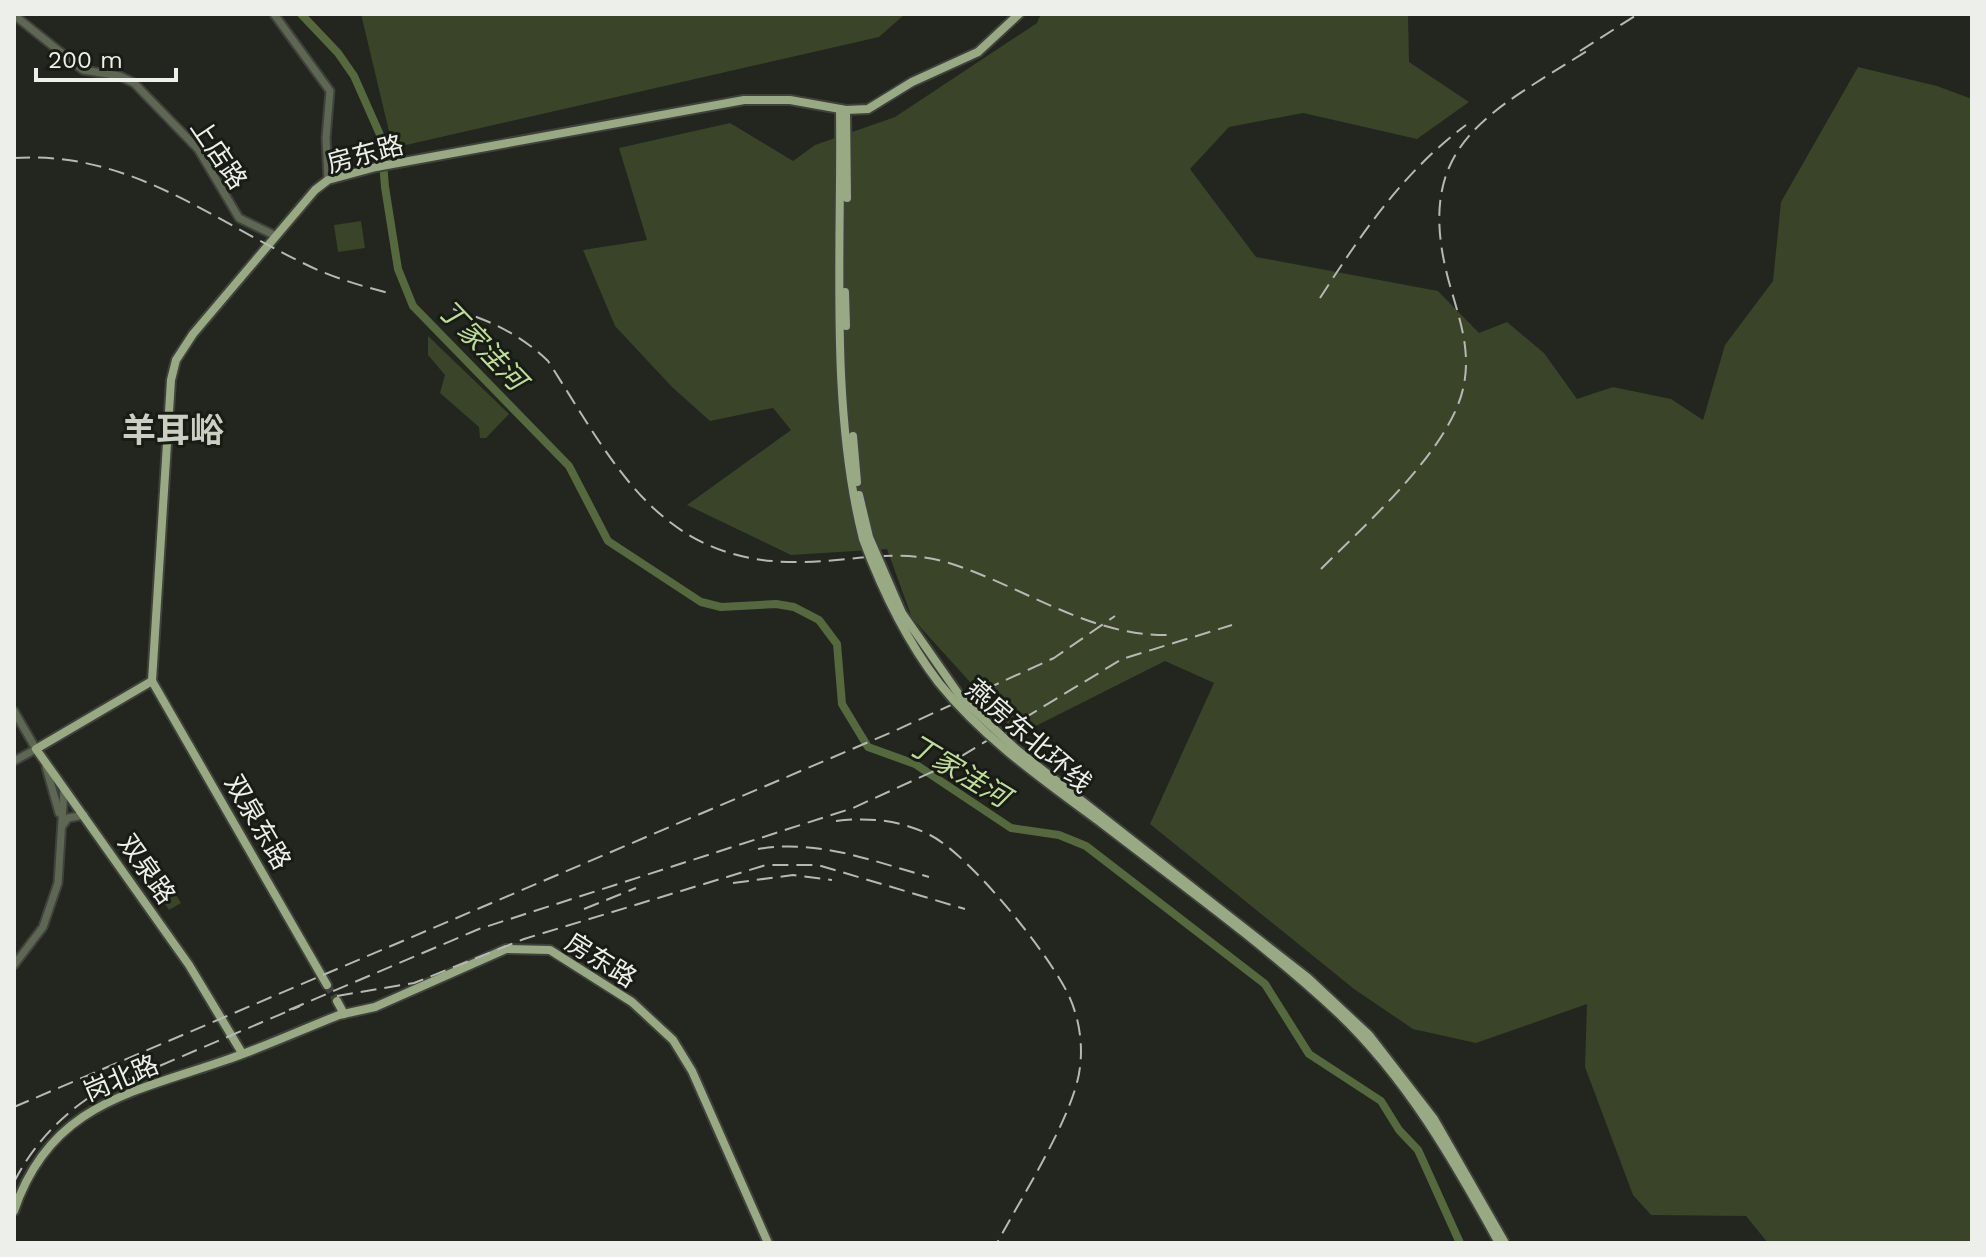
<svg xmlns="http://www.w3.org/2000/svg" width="1986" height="1257" font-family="'Work Sans','Noto Sans SC',sans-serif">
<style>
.green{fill:#394429}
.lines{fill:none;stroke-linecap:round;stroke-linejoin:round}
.river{stroke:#56683e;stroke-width:8}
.major-tunnel{stroke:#40443d;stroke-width:8;stroke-dasharray:8 4;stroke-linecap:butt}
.minor-casing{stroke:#3e423b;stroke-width:11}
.major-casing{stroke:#3e423b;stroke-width:12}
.minor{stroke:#5e6754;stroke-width:7}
.major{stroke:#98a983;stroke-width:8}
.rail{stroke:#b6b9b3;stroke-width:2;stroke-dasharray:16 8;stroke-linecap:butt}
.major-bridge-casing{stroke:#3e423b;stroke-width:12;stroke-linecap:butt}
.major-bridge{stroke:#98a983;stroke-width:8}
.labels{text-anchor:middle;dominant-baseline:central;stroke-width:6;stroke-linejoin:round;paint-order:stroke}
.street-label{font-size:26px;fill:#edefea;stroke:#191c14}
.water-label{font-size:28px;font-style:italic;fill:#bfdc98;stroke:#191c14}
.district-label{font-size:34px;font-weight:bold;fill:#cacfc4;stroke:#191c14}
</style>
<rect width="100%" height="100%" fill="#22261e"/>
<g class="green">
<polygon points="361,14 905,14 879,37 393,148"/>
<polygon points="1041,14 1408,14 1409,62 1469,102 1417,139 1303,113 1229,127 1190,169 1256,257 1438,291 1479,333 1507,322 1544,353 1577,399 1613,387 1671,399 1703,420 1725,345 1773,281 1781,202 1858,67 1937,86 1972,99 1972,1243 1768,1243 1746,1216 1651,1215 1633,1195 1585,1067 1587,1004 1476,1043 1413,1029 1354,989 1150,824 1214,683 1165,661 1018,735 912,618 887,549 791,555 687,505 791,430 773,408 710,421 672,387 615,326 583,250 647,240 619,148 730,123 793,161 815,145 895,117 1037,23"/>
<polygon points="361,221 365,248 338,252 334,225"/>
<polygon points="428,336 509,414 486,438 480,438 479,427 440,393 445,375 428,355"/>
<polygon points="155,862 181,903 169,910 143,869"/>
</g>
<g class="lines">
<polyline class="river" points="301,14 338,53 354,76 381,137 385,187 398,269 413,306 569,466 608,541 701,602 721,607 776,604 794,607 819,620 837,644 842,704 868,747 915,764 1011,828 1059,835 1086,846 1265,984 1309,1054 1381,1101 1399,1130 1418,1150 1460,1243"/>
<polyline class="major-tunnel" points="327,985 337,1001"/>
<g class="minor-casing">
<g id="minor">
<polyline points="274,14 330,91 326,138 328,180"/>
<polyline points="14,15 83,70 120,76 134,83 198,149 239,218 276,236"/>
<polyline points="14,711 36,749 14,761"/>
<polyline points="46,767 59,813"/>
<polyline points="63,825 68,818 84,815"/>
<polyline points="14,965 43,927 58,883 64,789"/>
</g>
</g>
<g class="major-casing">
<g id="major">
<path d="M 840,109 C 842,247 829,405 863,539"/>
<polyline points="846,110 847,198"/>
<polyline points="845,292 846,326"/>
<polyline points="853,436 857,482"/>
<polyline points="859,495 869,537"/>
<polyline points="152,681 171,380 176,360 193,334 315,190 328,180 376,167 744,100 790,100 846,110 868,109 912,82 978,52 1019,14"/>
<polyline points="152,681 36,749 189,965 242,1053"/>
<polyline points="152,681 327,985"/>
<polyline points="337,1001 344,1014"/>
<path d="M 14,1211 C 50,1104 131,1093 226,1060 C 264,1047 301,1030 339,1015 L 375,1007 L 506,949 L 550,950 L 632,1002 L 673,1040 L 692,1071 L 768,1243"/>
</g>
</g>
<use href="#minor" class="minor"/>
<use href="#major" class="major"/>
<g class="rail">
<polyline points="1580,51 1638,14"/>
<path d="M 14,158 C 129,151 207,217 305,264 C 333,278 362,286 392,294"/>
<path d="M 1320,298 C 1362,233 1403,172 1466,125"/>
<path d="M 453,309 C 489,320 520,334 548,361 C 615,465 660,566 804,562 C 852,561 901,548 949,563 C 1023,586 1091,638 1172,635"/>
<path d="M 1321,569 C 1366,524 1449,450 1463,389 C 1472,350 1459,318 1449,282 C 1411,143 1490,113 1590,49"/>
<path d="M 836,821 C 869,817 900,820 930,835 C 970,855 1050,955 1069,996 C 1079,1018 1083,1043 1080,1067 C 1075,1114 1021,1198 997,1243"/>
<path d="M 758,849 C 819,839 872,861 929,877"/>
<polyline points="733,883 793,875 832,880"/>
<polyline points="584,909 636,888"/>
<polyline points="337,996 414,983 524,939 766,865 818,865 965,909"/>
<polyline points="289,1010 479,929 853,808 945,766 1122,659 1232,625"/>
<polyline points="14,1107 892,732 1054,658 1115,616"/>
<path d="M 14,1182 C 33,1145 61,1115 96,1093 L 300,1006"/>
</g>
<g class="major-bridge-casing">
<g id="major-bridge">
<polyline points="869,537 902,613 962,699 1017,750 1308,978 1369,1035 1434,1119 1505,1243"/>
<path d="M 863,539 C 882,590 906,640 939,683 C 985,740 1046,782 1104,825 C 1182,885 1264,944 1336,1011 C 1406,1077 1453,1159 1499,1243"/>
</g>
</g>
<use href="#major-bridge" class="major-bridge"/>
</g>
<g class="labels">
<g class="street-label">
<text transform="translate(219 154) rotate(56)">上店路</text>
<text transform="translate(365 154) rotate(-15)">房东路</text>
<text transform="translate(1029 736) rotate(41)">燕房东北环线</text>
<text transform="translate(258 822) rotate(60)">双泉东路</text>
<text transform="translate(147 869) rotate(55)">双泉路</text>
<text transform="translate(601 960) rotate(32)">房东路</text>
<text transform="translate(121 1078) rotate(-23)">岗北路</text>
</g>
<g class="water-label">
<text transform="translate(482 345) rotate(46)">丁家洼河</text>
<text transform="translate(959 771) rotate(31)">丁家洼河</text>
</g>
<g class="district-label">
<text x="173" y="430">羊耳峪</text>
</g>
</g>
<rect width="1986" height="1257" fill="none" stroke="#edefea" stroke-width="32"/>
<path d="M36 68v12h140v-12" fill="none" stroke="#edefea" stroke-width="4"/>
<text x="48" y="68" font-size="24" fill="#edefea" stroke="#191c14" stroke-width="6" paint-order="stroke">200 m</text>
</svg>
